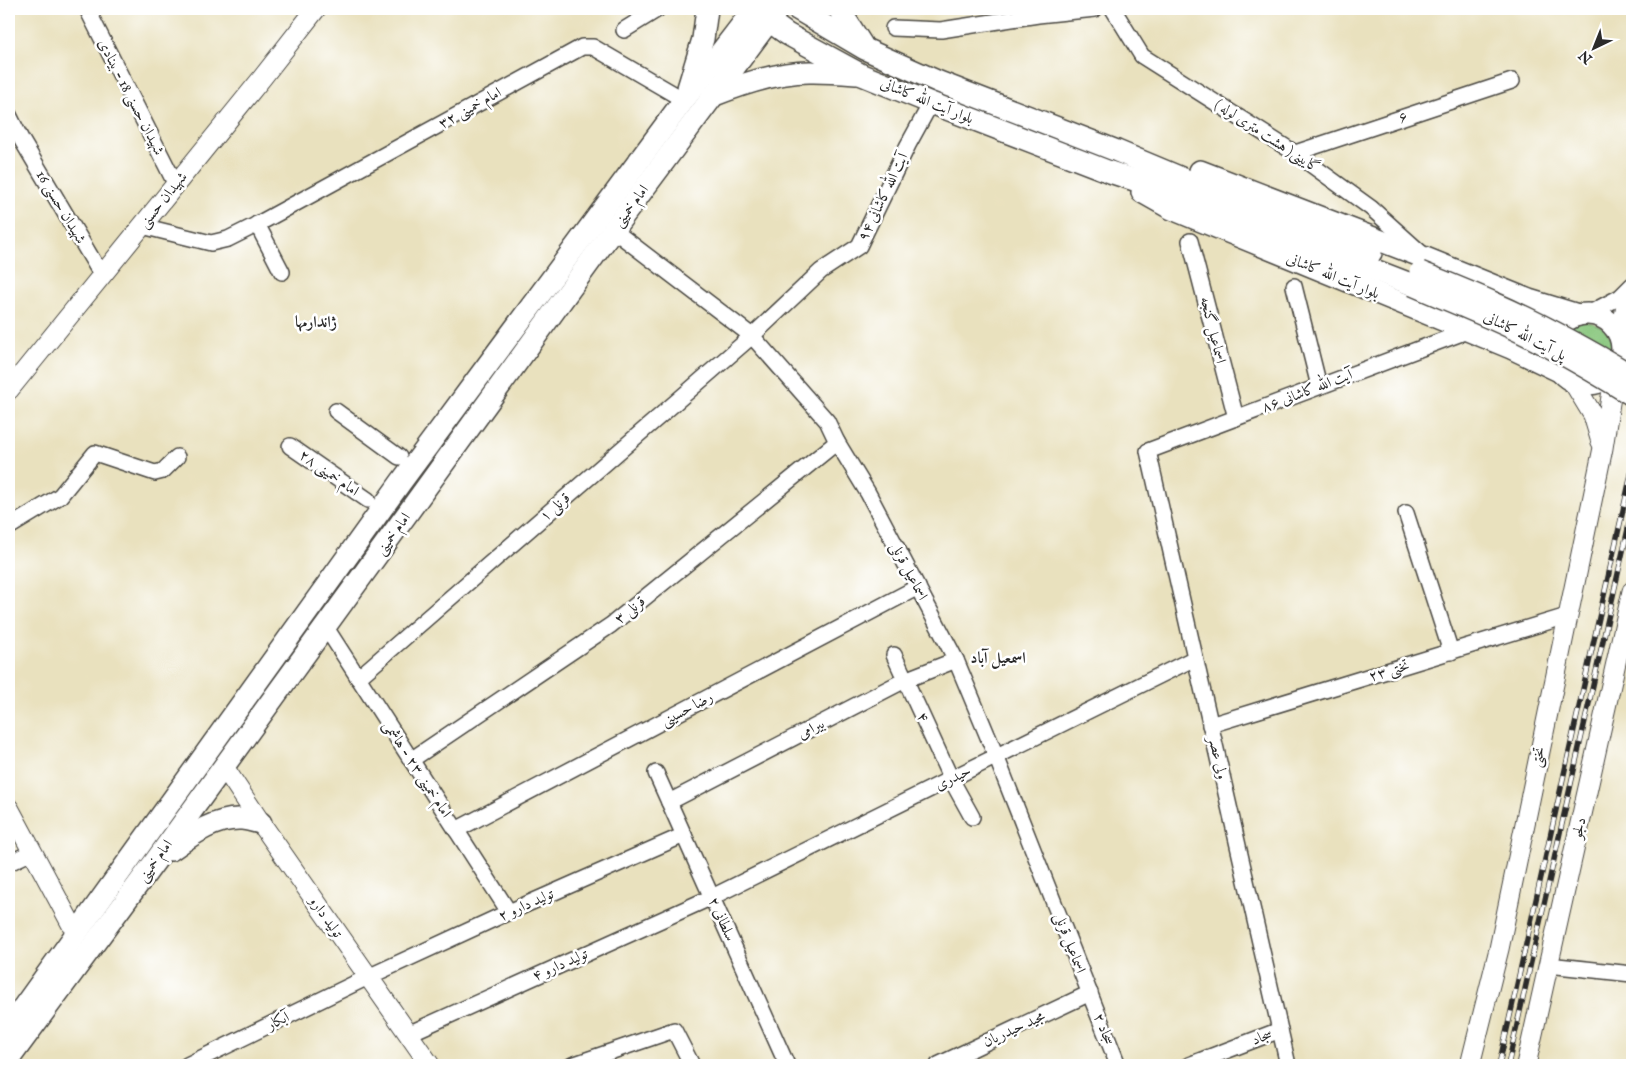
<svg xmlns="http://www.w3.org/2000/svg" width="1641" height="1074" font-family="'IM FELL English',Amiri,serif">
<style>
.green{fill:#88c67d;stroke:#5a7854}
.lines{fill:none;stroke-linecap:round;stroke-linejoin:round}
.minor-casing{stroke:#484641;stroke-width:18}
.tertiary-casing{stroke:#484641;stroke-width:21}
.secondary-casing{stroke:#484641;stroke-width:24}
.minor{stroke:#fff;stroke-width:15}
.tertiary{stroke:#fff;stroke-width:19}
.secondary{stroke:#fff;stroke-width:21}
.rail-casing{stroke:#2b2b2b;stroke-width:5.5}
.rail{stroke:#fff;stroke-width:4;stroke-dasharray:11;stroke-linecap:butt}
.secondary-bridge-casing{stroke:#484641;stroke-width:24;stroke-linecap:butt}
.secondary-bridge{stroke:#fff;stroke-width:21}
.labels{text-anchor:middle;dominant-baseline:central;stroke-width:5;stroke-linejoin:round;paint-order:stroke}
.street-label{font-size:15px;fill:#2b2b2b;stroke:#fff}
.neighbourhood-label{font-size:16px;font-weight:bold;fill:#2b2b2b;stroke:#fff}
</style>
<rect width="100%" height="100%" fill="#fff"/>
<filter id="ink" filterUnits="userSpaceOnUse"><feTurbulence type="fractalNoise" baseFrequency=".02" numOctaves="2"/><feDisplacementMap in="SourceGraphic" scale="10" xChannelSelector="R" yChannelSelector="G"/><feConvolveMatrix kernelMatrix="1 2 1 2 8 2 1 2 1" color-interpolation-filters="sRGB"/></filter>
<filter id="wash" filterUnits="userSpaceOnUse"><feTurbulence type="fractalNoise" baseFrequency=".0096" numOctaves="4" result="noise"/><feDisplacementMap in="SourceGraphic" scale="20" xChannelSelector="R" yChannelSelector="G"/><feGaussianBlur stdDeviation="1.12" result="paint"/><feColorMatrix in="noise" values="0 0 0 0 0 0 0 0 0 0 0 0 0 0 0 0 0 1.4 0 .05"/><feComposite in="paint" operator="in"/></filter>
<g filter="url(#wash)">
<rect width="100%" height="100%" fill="#e9e1be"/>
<path class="green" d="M 1582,321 C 1603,322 1615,335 1614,355 L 1588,377 C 1577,376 1571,373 1563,365 L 1566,330 L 1573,324 Z"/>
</g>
<g filter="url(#ink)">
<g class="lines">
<g class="minor-casing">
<g id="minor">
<polyline points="87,9 176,185"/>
<polyline points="1113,9 1142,56 1295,153 1371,208 1420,252"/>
<polyline points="893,28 941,30 1038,15 1095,9"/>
<polyline points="624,30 658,9"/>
<polyline points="9,115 21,139 101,274"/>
<polyline points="1295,153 1512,81"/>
<polyline points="257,224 282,272"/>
<polyline points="142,226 211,243 228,239 256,225 582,47 593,47 684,100"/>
<polyline points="613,230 752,336 827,421 837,442 868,493 956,660 996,756 1118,1065"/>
<polyline points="1190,241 1236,418"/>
<polyline points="1294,286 1319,386"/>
<polyline points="1588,314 1620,297 1632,285"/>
<polyline points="336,411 399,457"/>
<polyline points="290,446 368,500"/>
<polyline points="1406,513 1451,652"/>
<polyline points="9,527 60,496 95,453 155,473 163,471 177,457"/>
<polyline points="325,626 509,912"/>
<polyline points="894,655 951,779 972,817"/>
<polyline points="358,678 752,336 821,271 859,246 908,145 931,103"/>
<polyline points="1210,725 1567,616"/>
<polyline points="411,760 611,625 837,442"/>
<polyline points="656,773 787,1065"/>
<polyline points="669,802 905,680 956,660"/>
<polyline points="456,830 918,587"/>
<polyline points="9,863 32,852"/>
<polyline points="1548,965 1632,974"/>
<polyline points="408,1034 712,897 1195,658"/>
<polyline points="187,1065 368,977 509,912 684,835"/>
<polyline points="572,1065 674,1030 692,1065"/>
<polyline points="938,1065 1090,993"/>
<polyline points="1189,1065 1280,1030"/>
<polyline points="1288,1065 1148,451 1467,331"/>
</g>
</g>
<g class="tertiary-casing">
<g id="tertiary">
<polyline points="1620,337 1626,306 1632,298"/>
<polyline points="1573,382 1593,415 1601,442"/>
<polyline points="9,390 262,78 316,9"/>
<polyline points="224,767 261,823 430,1065"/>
<polyline points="9,808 76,933"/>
<polyline points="1470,1065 1499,949 1603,448 1615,371"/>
<polyline points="1526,1065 1632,591"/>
</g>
</g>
<g class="secondary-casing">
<g id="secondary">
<polyline points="797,9 865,49 939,82 1117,151 1222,195 1371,253"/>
<polyline points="839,9 862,45"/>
<polyline points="758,13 787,34 862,75 931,103 1110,172 1183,196 1413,285"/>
<polyline points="688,88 703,39 707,9"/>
<path d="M 712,96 C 742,84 781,71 813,72 C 827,72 842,73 856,74"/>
<polyline points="1200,171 1428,259 1529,300 1578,315"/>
<polyline points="1142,192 1172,209 1511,348 1559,371"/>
<circle cx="1587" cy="349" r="35"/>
<path d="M 171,850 C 192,835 214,818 241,819 C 248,819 254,822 261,823"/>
<polyline points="9,1027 401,482 684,100 754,9"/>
<polyline points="9,1059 156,860 613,230 778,9"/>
</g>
</g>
<use href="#minor" class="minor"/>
<use href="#tertiary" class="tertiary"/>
<use href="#secondary" class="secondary"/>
<g class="rail-casing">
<g id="rail">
<polyline points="1499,1065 1632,470"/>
<polyline points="1508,1065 1632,511"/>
</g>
</g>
<use href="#rail" class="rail"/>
<g class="secondary-bridge-casing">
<g id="secondary-bridge">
<path d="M 1420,272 C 1444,282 1470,292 1494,303 C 1542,324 1587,349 1632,376"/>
<path d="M 1413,285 C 1452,302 1491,317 1529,336 C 1564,354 1598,374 1632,395"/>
</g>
</g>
<use href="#secondary-bridge" class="secondary-bridge"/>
</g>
</g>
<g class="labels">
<g class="street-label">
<text transform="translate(131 97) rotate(63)">شهیدان حسنی 18 - بینادی</text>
<text transform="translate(927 101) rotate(22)">بلوار آیت الله کاشانی</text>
<text transform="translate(470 108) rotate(-29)">امام خمینی ۳۲</text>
<text transform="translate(1403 117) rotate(-18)">۶</text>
<text transform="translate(1267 136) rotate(33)">گایینی( هشت متری لوله )</text>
<text transform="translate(883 197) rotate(-64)">آیت الله کاشانی ۹۴</text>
<text transform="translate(163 200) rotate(-51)">شهیدان حسنی</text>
<text transform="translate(631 206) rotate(-53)">امام خمینی</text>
<text transform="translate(61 207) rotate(59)">شهیدان حسنی 16</text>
<text transform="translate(1333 276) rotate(22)">بلوار آیت الله کاشانی</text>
<text transform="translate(1213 330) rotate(76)">اسماعیل گنجه</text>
<text transform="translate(1525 336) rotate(27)">پل آیت الله کاشانی</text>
<text transform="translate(1307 391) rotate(-21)">آیت الله کاشانی ۸۶</text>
<text transform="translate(329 473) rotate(35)">امام خمینی ۲۸</text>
<text transform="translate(555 507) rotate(-41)">قرنلی ۱</text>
<text transform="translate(393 534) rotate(-54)">امام خمینی</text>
<text transform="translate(909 571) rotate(62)">اسماعیل قرنلی</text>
<text transform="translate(630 610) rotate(-39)">قرنلی ۳</text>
<text transform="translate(1389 671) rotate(-17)">تختی ۲۳</text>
<text transform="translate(687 709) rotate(-28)">رضا حسینی</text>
<text transform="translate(923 717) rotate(65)">۴</text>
<text transform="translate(811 729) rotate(-27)">بیرامی</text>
<text transform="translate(1538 757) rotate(-78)">تختی</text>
<text transform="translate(1218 758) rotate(77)">ولی عصر</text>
<text transform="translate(417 769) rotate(57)">امام خمینی ۲۳ - هاشمی</text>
<text transform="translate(953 778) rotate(-26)">حیدری</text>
<text transform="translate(1579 828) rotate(-77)">دلجو</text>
<text transform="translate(155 861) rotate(-54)">امام خمینی</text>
<text transform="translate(526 905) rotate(-24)">تولید دارو ۲</text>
<text transform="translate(326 917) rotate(55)">تولید دارو</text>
<text transform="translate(722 919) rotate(66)">۲ سلطانی</text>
<text transform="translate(1070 943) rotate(69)">اسماعیل قرنلی</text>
<text transform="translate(560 965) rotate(-24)">تولید دارو ۴</text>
<text transform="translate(278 1021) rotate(-26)">آبکار</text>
<text transform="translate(1014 1029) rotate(-25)">مجید حیدریان</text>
<text transform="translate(1104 1029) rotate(68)">سجاد ۲</text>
<text transform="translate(1262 1037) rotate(-21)">سجاد</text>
</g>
<g class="neighbourhood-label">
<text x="316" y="323">ژاندارمها</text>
<text x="998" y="659">اسمعیل آباد</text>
</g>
</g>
<rect width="1641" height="1074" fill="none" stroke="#fff" stroke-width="30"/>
<g transform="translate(1594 48) rotate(223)" stroke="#ffffff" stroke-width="4" paint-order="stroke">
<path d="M0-4L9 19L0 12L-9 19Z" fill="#2b2b2b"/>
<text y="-8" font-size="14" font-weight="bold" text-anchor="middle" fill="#2b2b2b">N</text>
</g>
</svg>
